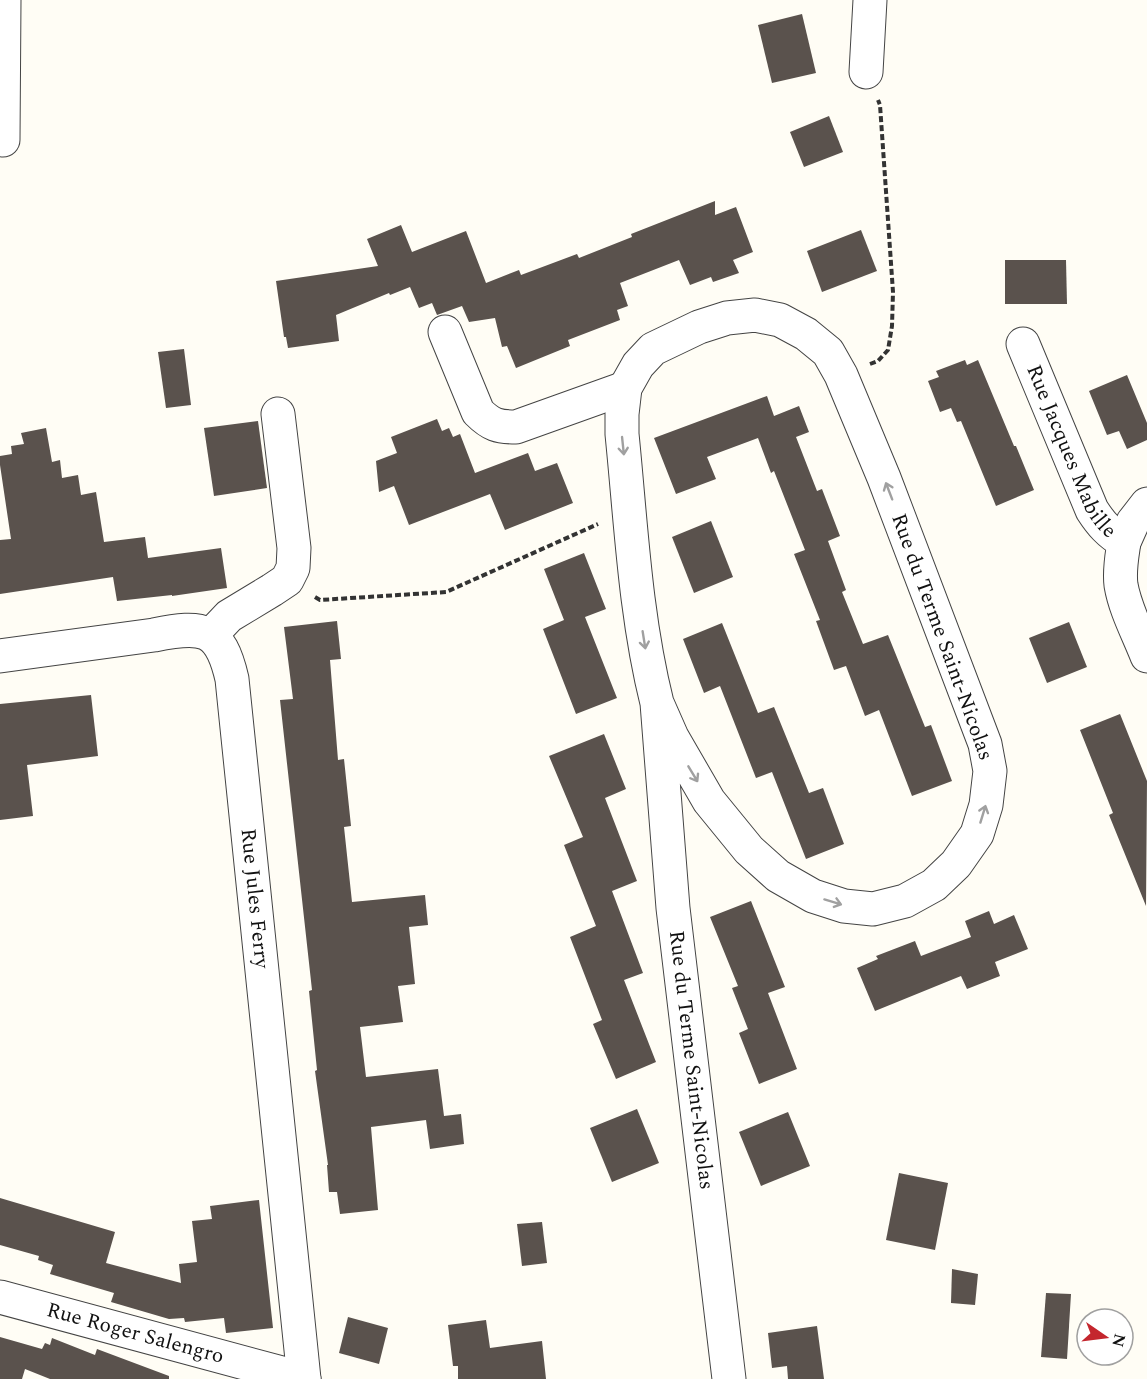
<svg xmlns="http://www.w3.org/2000/svg" width="1147" height="1379" font-family="Spectral,serif">
<style>
.building{fill:#5a524d}
.lines{fill:none;stroke-linecap:round;stroke-linejoin:round}
.minor-casing{stroke:#444;stroke-width:35}
.path{stroke:#333;stroke-width:4;stroke-dasharray:6 3;stroke-linecap:butt}
.minor{stroke:#fff;stroke-width:33}
.oneway{stroke:#a0a0a0}
.labels{text-anchor:middle;dominant-baseline:central;stroke-width:6;stroke-linejoin:round;paint-order:stroke}
.street-label{font-size:21px;fill:#111;stroke:#fff}
</style>
<rect width="100%" height="100%" fill="#fffdf5"/>
<g class="building">
<polygon points="802,14 816,73 772,83 758,25"/>
<polygon points="829,116 843,152 804,167 790,132"/>
<polygon points="715,201 715,215 736,207 753,252 733,260 739,273 713,282 711,277 690,285 679,260 620,283 628,306 617,310 620,320 568,340 570,346 516,368 507,346 502,347 495,318 469,322 462,306 437,315 432,303 419,308 410,287 390,295 389,293 336,315 339,341 288,348 286,337 284,337 276,281 378,266 367,239 401,225 412,252 466,231 486,283 519,270 521,275 577,254 579,258 632,237 631,234"/>
<polygon points="861,230 877,271 822,292 807,251"/>
<polygon points="1005,260 1066,260 1067,304 1005,304"/>
<polygon points="184,349 191,405 166,408 158,352"/>
<polygon points="965,360 967,365 978,360 1014,446 1016,446 1034,490 996,506 961,421 957,422 951,408 940,412 928,381 939,377 936,371"/>
<polygon points="1127,375 1147,423 1147,440 1127,449 1119,431 1107,435 1089,391"/>
<polygon points="767,396 774,416 799,406 809,432 796,437 817,491 822,489 840,536 828,541 846,590 842,592 863,644 888,635 925,727 931,725 952,781 912,796 879,710 865,716 846,666 834,670 816,621 820,620 794,554 805,550 774,471 771,473 758,438 707,457 716,479 676,494 654,438"/>
<polygon points="437,419 442,431 449,428 453,437 460,434 475,473 528,453 535,471 557,463 573,503 505,530 490,494 409,525 394,486 379,492 376,461 397,453 391,437"/>
<polygon points="258,421 267,488 214,496 204,428"/>
<polygon points="46,428 52,462 60,460 62,478 78,475 81,495 96,492 104,542 145,537 148,558 221,548 227,588 172,596 172,595 117,601 113,577 0,594 0,540 11,539 0,465 0,456 12,454 11,446 24,444 21,433"/>
<polygon points="711,521 733,577 694,593 672,537"/>
<polygon points="584,553 606,609 585,617 617,698 576,714 543,629 564,620 544,569"/>
<polygon points="337,621 341,659 330,660 338,760 344,759 351,826 344,827 352,902 425,895 428,925 409,927 415,984 398,986 403,1022 360,1027 366,1077 438,1069 444,1116 461,1114 464,1144 430,1149 426,1120 371,1127 378,1210 340,1214 337,1192 329,1192 327,1165 328,1165 315,1071 317,1070 309,991 312,990 280,700 293,699 284,627"/>
<polygon points="1069,622 1087,667 1047,683 1029,638"/>
<polygon points="722,623 758,713 774,707 809,793 823,788 844,844 806,859 772,772 756,778 720,686 704,693 683,639"/>
<polygon points="91,695 98,756 27,765 33,816 0,820 0,704"/>
<polygon points="1120,714 1147,781 1146,906 1109,815 1113,813 1080,730"/>
<polygon points="604,734 626,789 605,798 637,881 612,891 643,973 624,980 656,1062 616,1079 593,1024 602,1020 570,937 596,926 564,845 583,837 549,756"/>
<polygon points="751,901 785,987 768,993 797,1069 759,1084 739,1033 748,1029 732,988 738,986 710,917"/>
<polygon points="989,911 994,924 1014,915 1028,949 995,962 1000,976 967,989 961,976 875,1011 857,968 878,959 876,956 915,941 921,956 971,937 965,921"/>
<polygon points="637,1109 659,1163 612,1182 590,1128"/>
<polygon points="788,1112 810,1166 761,1186 739,1132"/>
<polygon points="899,1173 948,1183 935,1250 886,1240"/>
<polygon points="0,1198 115,1232 106,1263 181,1283 179,1264 197,1262 192,1221 212,1219 210,1206 259,1200 273,1328 226,1333 224,1318 185,1322 184,1318 169,1319 111,1302 114,1293 50,1274 53,1265 38,1260 39,1256 0,1245"/>
<polygon points="542,1222 547,1263 522,1266 517,1224"/>
<polygon points="952,1269 978,1274 975,1305 951,1303"/>
<polygon points="1046,1293 1071,1294 1067,1359 1041,1357"/>
<polygon points="348,1317 388,1328 379,1364 339,1353"/>
<polygon points="486,1320 490,1348 542,1341 546,1379 458,1379 458,1366 453,1366 448,1325"/>
<polygon points="817,1326 824,1379 788,1379 787,1366 772,1368 768,1333"/>
<polygon points="0,1337 42,1349 45,1343 50,1345 52,1338 95,1355 97,1349 169,1376 169,1379 50,1379 25,1369 22,1379 0,1379"/>
</g>
<g class="lines">
<g class="minor-casing">
<g id="minor">
<polyline points="866,72 870,0"/>
<polyline points="3,140 4,0"/>
<path d="M 445,332 L 478,412 C 491,425 498,427 516,427 L 625,388"/>
<path id="s1" d="M 1023,344 L 1092,510 C 1101,524 1109,533 1124,542 C 1122,556 1119,570 1121,585 C 1125,609 1138,633 1147,656"/>
<polyline points="1124,542 1133,522 1147,504"/>
<polyline points="211,635 229,616 272,590 287,580 293,568 294,548 278,414"/>
<path id="s2" d="M 0,656 L 154,635 C 203,625 220,627 232,679 L 304,1379"/>
<path id="s3" d="M 657,703 L 672,737 L 709,801 L 749,850 L 778,876 L 813,896 L 844,906 L 873,909 L 905,901 L 934,885 L 956,864 L 977,834 L 986,805 L 990,771 L 985,744 L 884,478 L 841,375 L 828,352 L 806,334 L 780,320 L 755,315 L 727,318 L 699,327 L 653,349 L 638,365 L 625,388 L 622,414 L 622,434 C 631,523 635,615 657,703 L 673,908 L 729,1379"/>
<path id="s4" d="M 0,1297 L 304,1379"/>
</g>
</g>
<g class="path">
<polyline points="870,364 878,361 888,350 892,326 893,292 880,105 878,100"/>
<polyline points="315,597 320,600 446,592 598,524"/>
</g>
<use href="#minor" class="minor"/>
</g>
<defs><path id="oneway-shaft" d="M-6 0H5M1.5-3L5.5 0L1.5 3" fill="none" stroke-width="1.6" stroke-linecap="round" stroke-linejoin="round" transform="scale(1.5)"/></defs>
<g class="oneway">
<use href="#oneway-shaft" transform="translate(623 446) rotate(84)"/>
<use href="#oneway-shaft" transform="translate(889 491) rotate(-111)"/>
<use href="#oneway-shaft" transform="translate(644 640) rotate(81)"/>
<use href="#oneway-shaft" transform="translate(693 774) rotate(59)"/>
<use href="#oneway-shaft" transform="translate(983 814) rotate(-73)"/>
<use href="#oneway-shaft" transform="translate(833 902) rotate(17)"/>
</g>
<g class="labels">
<g class="street-label">
<text stroke="none"><textPath href="#s1" startOffset="118">Rue Jacques Mabille</textPath></text>
<text transform="translate(942 637) rotate(70)">Rue du Terme Saint-Nicolas</text>
<text stroke="none"><textPath href="#s2" startOffset="483">Rue Jules Ferry</textPath></text>
<text stroke="none"><textPath href="#s3" startOffset="1880">Rue du Terme Saint-Nicolas</textPath></text>
<text stroke="none"><textPath href="#s4" startOffset="140">Rue Roger Salengro</textPath></text>
</g>
</g>
<g transform="translate(1105 1337) rotate(104)"><circle r="28" fill="#ffffff" stroke="#a0a0a0" stroke-width="1.5"/>
<path d="M0-4.5L10 22L0 15L-10 22Z" fill="#c4262e"/>
<text y="-9" font-size="16" font-weight="bold" text-anchor="middle" fill="#111111">N</text>
</g>
</svg>
